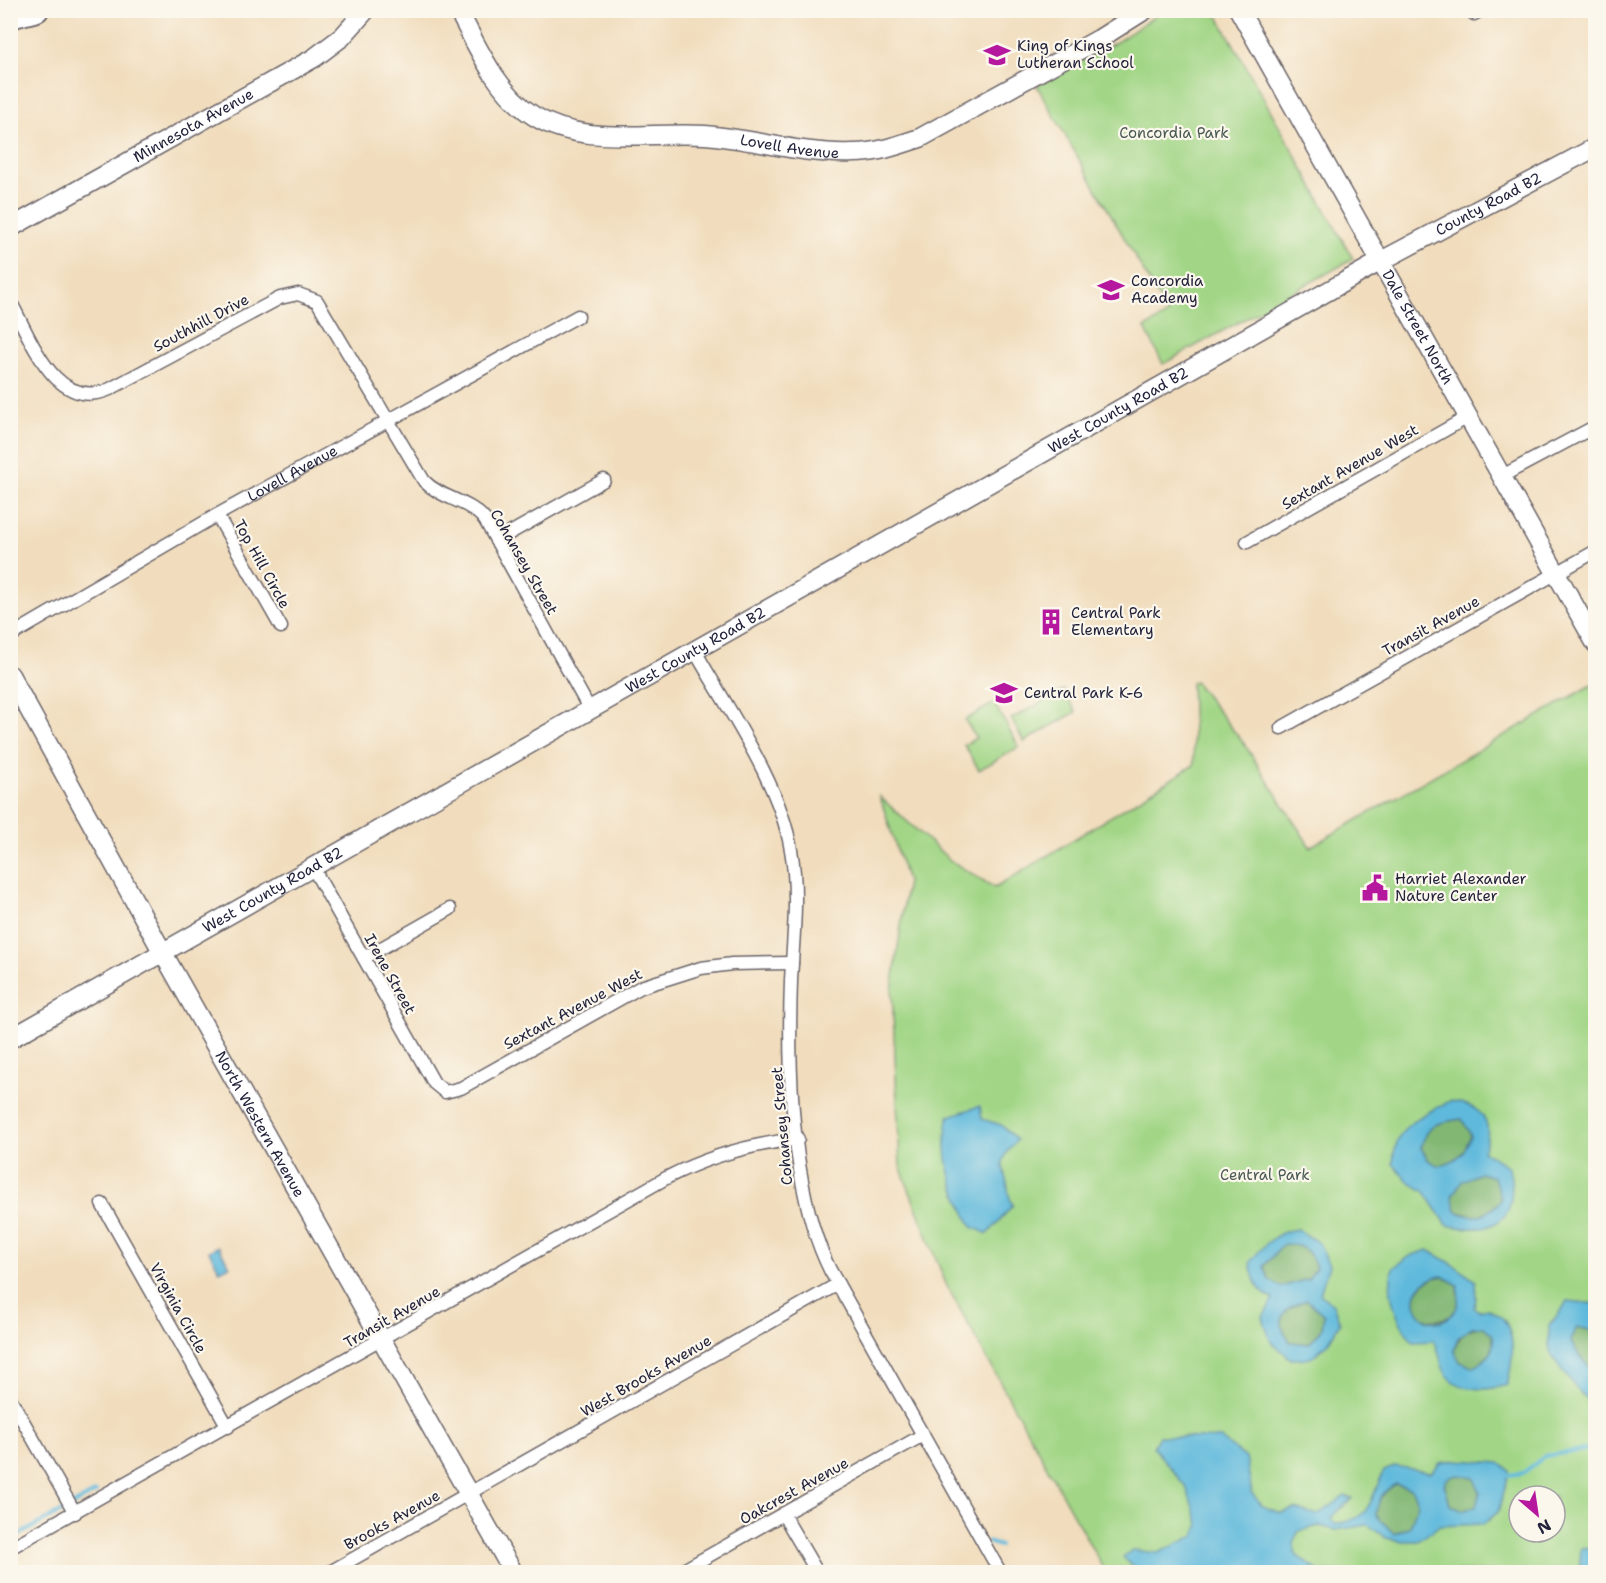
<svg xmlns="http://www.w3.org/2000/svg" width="1606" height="1583" font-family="'Shantell Sans',sans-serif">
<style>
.green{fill:#a2d686;stroke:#627c60;stroke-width:1.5;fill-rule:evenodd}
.forest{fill:#81b773;stroke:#526c57;stroke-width:1.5}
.water{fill:#5fb9dc;stroke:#406e8c;stroke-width:1.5;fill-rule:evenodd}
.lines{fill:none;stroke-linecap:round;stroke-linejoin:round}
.stream{stroke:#5fb9dc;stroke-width:4}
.street-casing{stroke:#6a6368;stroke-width:15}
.secondary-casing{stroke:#6a6368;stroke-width:21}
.highway-casing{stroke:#6a6368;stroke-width:26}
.street{stroke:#fff;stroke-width:12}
.secondary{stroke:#fff;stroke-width:18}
.highway{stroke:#fff;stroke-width:22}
.labels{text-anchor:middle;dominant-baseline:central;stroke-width:4.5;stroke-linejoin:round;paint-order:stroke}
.poi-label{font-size:15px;fill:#22223b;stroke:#fbf7ec;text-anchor:start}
.street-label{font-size:15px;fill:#22223b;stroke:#fbf7ec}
.park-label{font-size:15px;fill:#485852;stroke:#fbf7ec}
</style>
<rect width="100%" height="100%" fill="#fbf7ec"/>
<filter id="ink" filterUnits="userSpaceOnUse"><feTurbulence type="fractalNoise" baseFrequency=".0167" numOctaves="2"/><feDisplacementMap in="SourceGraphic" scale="12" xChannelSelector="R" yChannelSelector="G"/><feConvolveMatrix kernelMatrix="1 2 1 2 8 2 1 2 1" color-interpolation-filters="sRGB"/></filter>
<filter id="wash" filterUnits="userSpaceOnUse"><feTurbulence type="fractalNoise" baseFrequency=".008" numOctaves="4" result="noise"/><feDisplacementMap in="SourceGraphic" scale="24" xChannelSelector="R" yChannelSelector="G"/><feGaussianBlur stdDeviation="1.35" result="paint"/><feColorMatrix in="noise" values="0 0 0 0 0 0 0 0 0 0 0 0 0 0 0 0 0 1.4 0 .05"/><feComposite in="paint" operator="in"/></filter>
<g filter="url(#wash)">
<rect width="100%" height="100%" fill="#f1ddbd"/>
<g class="green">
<polygon points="1164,10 1215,11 1353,259 1163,364 1145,328 1168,314 1037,86 1118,41"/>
<path d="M 1195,682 L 1245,745 L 1310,847 L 1595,683 L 1595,1572 L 1105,1572 L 946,1284 L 900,1166 L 892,991 L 907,881 L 880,797 L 951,861 L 995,888 L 1194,765 L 1191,683 ZM 1519,1496 L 1555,1496 L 1555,1532 L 1519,1532 Z"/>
<polygon points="1064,690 1076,712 1024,742 1011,719"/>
<polygon points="994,703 1019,747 979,770 964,745 976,738 965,720"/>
</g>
<g class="forest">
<path d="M 1462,1119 L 1471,1135 C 1464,1155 1458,1160 1438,1166 L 1428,1160 L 1421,1148 C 1427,1123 1438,1122 1462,1119 Z"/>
<path d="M 1480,1173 L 1494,1177 L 1501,1200 C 1488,1215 1475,1220 1456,1211 L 1452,1196 L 1462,1180 Z"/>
<path d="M 1284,1244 C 1303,1245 1311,1250 1316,1268 L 1308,1279 L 1281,1287 L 1269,1280 L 1264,1266 Z"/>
<path d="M 1442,1276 L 1458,1285 L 1459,1301 L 1456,1313 C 1412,1339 1396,1285 1442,1276 Z"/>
<path d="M 1307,1300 L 1324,1315 L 1322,1329 L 1309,1344 L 1290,1342 C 1274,1318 1282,1309 1307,1300 Z"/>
<path d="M 1484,1326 L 1493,1335 C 1494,1354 1489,1358 1472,1367 L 1460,1362 L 1454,1351 C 1459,1334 1467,1328 1484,1326 Z"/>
<polygon points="1577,1327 1595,1331 1595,1373 1580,1357 1571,1341"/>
<polygon points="1458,1475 1474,1476 1481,1493 1476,1506 1463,1511 1450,1505 1444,1484 1448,1477"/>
<path d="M 1396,1484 L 1412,1489 L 1418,1504 L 1410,1527 L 1394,1534 L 1376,1515 C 1378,1500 1382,1492 1396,1484 Z"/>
</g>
<g class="water">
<path d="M 1450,1101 C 1480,1105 1496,1120 1483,1151 L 1509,1167 C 1520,1219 1497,1236 1447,1225 L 1425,1192 L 1407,1180 L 1393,1164 C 1395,1124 1418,1118 1450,1101 ZM 1462,1119 L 1471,1135 C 1464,1155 1458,1160 1439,1166 L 1428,1160 L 1421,1148 C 1427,1123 1438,1122 1462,1119 ZM 1480,1173 L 1494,1177 L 1501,1200 C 1488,1215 1475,1221 1456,1211 L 1452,1196 L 1462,1181 Z"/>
<path d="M 980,1106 L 982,1119 L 1001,1125 L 1017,1140 C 1001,1158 1000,1160 1007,1183 C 1009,1191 1008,1197 1013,1205 L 988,1234 L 972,1227 C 954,1192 939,1155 949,1116 Z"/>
<path d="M 1297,1229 L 1319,1243 L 1329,1265 L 1320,1294 L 1333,1304 L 1340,1323 L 1328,1343 L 1311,1358 L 1291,1359 L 1270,1340 L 1263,1317 L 1273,1299 C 1256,1291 1253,1279 1250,1262 C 1263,1246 1276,1231 1297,1229 ZM 1284,1244 C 1303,1245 1311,1250 1316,1268 L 1308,1279 L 1281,1287 L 1269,1280 L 1264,1266 ZM 1307,1300 L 1324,1315 L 1322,1329 L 1309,1344 L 1290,1342 C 1274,1319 1282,1308 1307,1300 Z"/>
<polygon points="218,1246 230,1266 220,1271 209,1251"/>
<path d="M 1428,1250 L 1454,1265 L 1475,1281 L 1476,1298 L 1474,1308 L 1479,1311 L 1488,1309 C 1493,1312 1501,1316 1504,1320 C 1517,1337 1512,1367 1507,1385 C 1486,1391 1454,1393 1443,1368 C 1439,1359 1440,1351 1434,1341 L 1413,1342 C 1397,1322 1385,1293 1393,1268 L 1412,1255 ZM 1442,1276 L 1458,1285 C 1459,1300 1460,1310 1447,1318 C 1419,1336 1394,1284 1442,1276 ZM 1472,1327 L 1484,1327 L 1493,1335 C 1494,1354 1489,1359 1472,1367 L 1460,1362 L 1454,1350 L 1458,1338 Z"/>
<path d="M 1568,1301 L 1595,1304 L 1595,1331 L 1577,1327 L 1571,1341 L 1580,1357 L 1595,1373 L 1595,1405 C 1585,1402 1553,1361 1550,1350 C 1548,1343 1549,1333 1549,1326 Z"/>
<path d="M 1159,1436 L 1221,1439 L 1246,1458 L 1252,1493 L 1262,1506 L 1280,1513 L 1295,1509 L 1318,1515 L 1345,1496 L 1352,1498 C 1346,1507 1337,1509 1331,1518 L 1335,1524 C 1374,1518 1368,1502 1384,1471 L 1396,1466 L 1431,1473 L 1440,1463 L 1456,1460 L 1500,1463 L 1510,1471 L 1498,1512 L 1484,1524 L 1439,1526 L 1418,1541 L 1403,1541 L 1386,1538 L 1368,1525 L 1336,1530 L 1319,1526 L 1299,1531 L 1293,1542 L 1296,1555 L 1320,1572 L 1139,1572 L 1123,1557 L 1132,1550 L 1158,1553 L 1194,1536 L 1199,1524 L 1186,1487 L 1153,1447 ZM 1458,1475 L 1474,1477 L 1480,1493 L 1476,1506 L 1463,1511 L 1450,1505 L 1444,1484 L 1448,1478 ZM 1396,1484 L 1412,1489 L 1418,1504 L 1410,1527 L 1394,1534 L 1376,1515 C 1378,1500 1382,1491 1396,1484 Z"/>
<polygon points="1581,1548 1595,1548 1595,1572 1579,1572"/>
</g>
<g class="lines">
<g class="stream">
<polyline points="830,1293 837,1295 858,1332"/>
<polyline points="1509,1475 1523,1473 1545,1456 1596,1448"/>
<polyline points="10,1540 96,1492"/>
<polyline points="988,1542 1000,1546"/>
</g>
</g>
</g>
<g filter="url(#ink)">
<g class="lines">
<g class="street-casing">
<g id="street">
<polyline points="1474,14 1481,10"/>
<path d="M 10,301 C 31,338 55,413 110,389 L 280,298 L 298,294 L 317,301 L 424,481 C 441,499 469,500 485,520 L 590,710"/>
<polyline points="1502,476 1596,426"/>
<polyline points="217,515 281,627"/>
<polyline points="496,541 604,480"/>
<polyline points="1247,542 1468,417"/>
<path id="s1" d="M 10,636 L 217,515 L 578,316"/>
<path d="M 695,651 C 728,710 780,783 791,850 C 799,893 793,938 791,981 C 788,1068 791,1192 830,1270 L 1000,1572"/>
<polyline points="1281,728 1596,551"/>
<polyline points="313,868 434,1083 445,1092 461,1088 641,987 701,968 732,964 792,963"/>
<polyline points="364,958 450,909"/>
<polyline points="102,1204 228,1427"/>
<polyline points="10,1398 75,1513"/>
<polyline points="783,1514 817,1572"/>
<path d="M 10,1548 L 668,1177 C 709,1156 751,1144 798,1139"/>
<polyline points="330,1572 838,1284"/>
<polyline points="680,1572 923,1435"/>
</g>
</g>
<g class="secondary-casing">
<g id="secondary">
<path id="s2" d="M 458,10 C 478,48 497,93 534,116 C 584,147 650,131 705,135 C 755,139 803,155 854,153 C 877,153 899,145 920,138 L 1099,39 L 1145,10"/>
<path id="s3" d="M 1239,10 L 1596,644"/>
<path id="s4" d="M 10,228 L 314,58 L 342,37 L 366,10"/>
<path id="s5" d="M 10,675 L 163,953 L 513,1572"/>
<path id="s6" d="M 10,1039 L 1381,261 L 1596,147"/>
</g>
</g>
<g class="highway-casing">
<polyline id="highway" points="10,17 37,10"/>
</g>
<use href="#street" class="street"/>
<use href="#secondary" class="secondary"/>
<use href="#highway" class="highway"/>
</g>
</g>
<defs>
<g id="school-bare" transform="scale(2.07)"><path d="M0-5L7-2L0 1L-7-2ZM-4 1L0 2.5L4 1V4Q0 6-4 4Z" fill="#b5179e" stroke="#fbf7ec" stroke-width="2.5" paint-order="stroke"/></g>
<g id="building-bare" transform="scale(2.07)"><path d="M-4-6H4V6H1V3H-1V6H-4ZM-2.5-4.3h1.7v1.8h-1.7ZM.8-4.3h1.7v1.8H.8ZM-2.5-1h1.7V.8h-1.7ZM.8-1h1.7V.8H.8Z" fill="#b5179e" stroke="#fbf7ec" stroke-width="2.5" paint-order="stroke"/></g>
<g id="civic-bare" transform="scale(2.07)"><path d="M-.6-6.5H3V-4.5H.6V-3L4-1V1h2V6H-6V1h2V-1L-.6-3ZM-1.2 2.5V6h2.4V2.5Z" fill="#b5179e" stroke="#fbf7ec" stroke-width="2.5" paint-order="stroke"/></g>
</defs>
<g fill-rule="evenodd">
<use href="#school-bare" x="997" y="55"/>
<use href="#school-bare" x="1111" y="290"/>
<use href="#building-bare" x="1051" y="622"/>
<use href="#school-bare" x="1004" y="693"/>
<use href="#civic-bare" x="1375" y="888"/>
</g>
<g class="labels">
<g class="poi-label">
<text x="1017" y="46">King of Kings<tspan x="1017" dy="17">Lutheran School</tspan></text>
<text x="1131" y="281">Concordia<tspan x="1131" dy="17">Academy</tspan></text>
<text x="1071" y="613">Central Park<tspan x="1071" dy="17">Elementary</tspan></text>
<text x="1024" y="693">Central Park K-6</text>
<text x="1395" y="879">Harriet Alexander<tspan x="1395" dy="17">Nature Center</tspan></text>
</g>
<g class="street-label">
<text stroke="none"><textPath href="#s4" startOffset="210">Minnesota Avenue</textPath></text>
<text stroke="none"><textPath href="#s2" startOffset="392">Lovell Avenue</textPath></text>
<text stroke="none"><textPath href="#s6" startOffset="1698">County Road B2</textPath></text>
<text transform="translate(201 323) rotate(-28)">Southhill Drive</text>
<text stroke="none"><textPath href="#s3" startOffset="364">Dale Street North</textPath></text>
<text stroke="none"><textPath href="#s6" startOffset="1274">West County Road B2</textPath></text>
<text transform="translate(1350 467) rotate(-30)">Sextant Avenue West</text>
<text stroke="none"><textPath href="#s1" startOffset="326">Lovell Avenue</textPath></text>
<text transform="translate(524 562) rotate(60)">Cohansey Street</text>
<text transform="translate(262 564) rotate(61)">Top Hill Circle</text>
<text transform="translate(1431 626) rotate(-29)">Transit Avenue</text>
<text stroke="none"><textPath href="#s6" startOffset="788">West County Road B2</textPath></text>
<text stroke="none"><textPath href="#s6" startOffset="302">West County Road B2</textPath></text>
<text transform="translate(390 974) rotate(61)">Irene Street</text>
<text transform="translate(573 1009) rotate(-28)">Sextant Avenue West</text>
<text stroke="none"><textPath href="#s5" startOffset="514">North Western Avenue</textPath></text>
<text transform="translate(782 1126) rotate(-95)">Cohansey Street</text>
<text transform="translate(178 1308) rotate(61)">Virginia Circle</text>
<text transform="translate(392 1317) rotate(-30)">Transit Avenue</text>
<text transform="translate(646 1376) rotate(-30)">West Brooks Avenue</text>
<text transform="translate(794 1491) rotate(-29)">Oakcrest Avenue</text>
<text transform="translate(392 1520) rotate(-29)">Brooks Avenue</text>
</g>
<g class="park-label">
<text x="1174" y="133">Concordia Park</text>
<text x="1265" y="1175">Central Park</text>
</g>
</g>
<rect width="1606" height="1583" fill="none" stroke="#fbf7ec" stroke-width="36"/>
<g transform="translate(1537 1514) rotate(151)"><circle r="28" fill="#fbf7ec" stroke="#a4a2a5" stroke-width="1.5"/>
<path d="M0-4.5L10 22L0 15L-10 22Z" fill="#b5179e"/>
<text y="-9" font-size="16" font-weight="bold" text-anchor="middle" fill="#22223b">N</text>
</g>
</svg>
